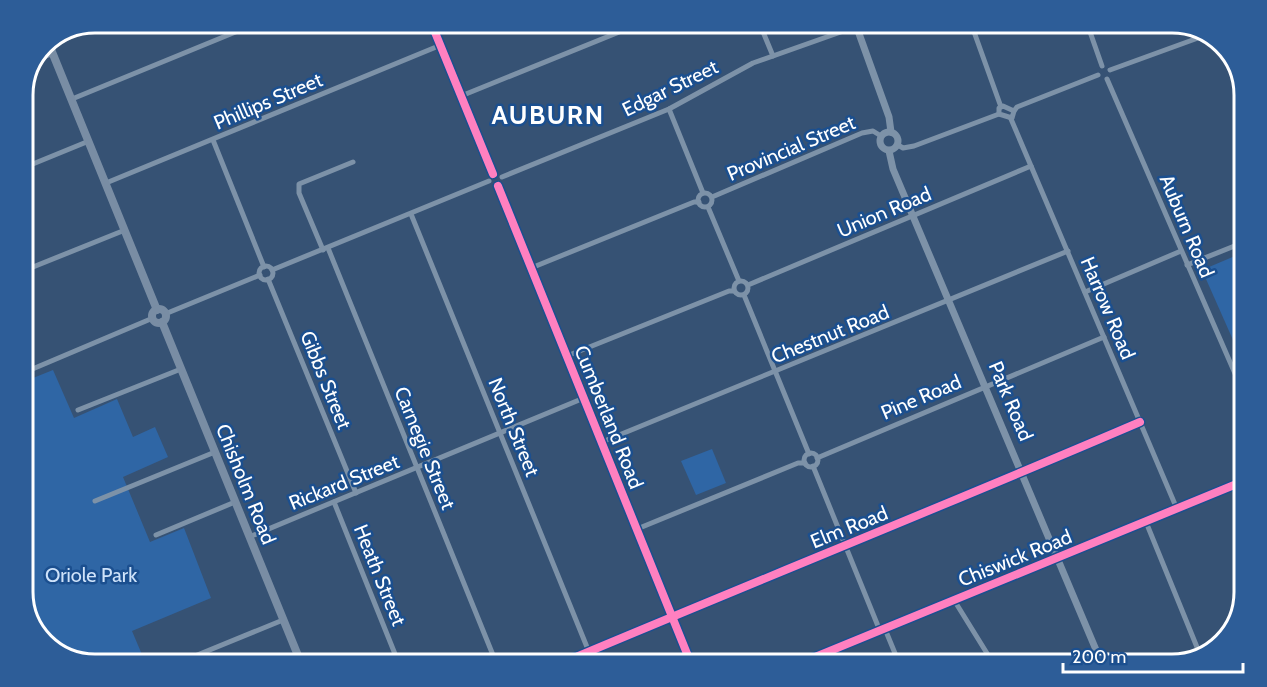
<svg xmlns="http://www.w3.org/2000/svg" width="1267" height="687" font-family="Cabin,sans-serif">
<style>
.green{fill:#2f66a5}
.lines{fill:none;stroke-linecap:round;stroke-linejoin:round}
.minor{stroke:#7d92a8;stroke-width:5}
.tertiary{stroke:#7d92a8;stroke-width:7}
.secondary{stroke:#798da4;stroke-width:8}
.cycleway-casing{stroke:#1b4f8f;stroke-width:11}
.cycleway{stroke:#ff80c0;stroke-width:8}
.labels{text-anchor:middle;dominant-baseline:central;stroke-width:5;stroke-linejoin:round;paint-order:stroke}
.street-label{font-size:20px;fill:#fff;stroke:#1b4f8f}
.park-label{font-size:20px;fill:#cfe3fa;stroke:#1b4f8f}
.district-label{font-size:26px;font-weight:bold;letter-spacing:1.5px;fill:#fff;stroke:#1b4f8f}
.rim{fill:none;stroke:#fff;stroke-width:3}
</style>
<rect width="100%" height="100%" fill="#365274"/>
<g class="green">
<polygon points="1242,253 1241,358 1202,270"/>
<polygon points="53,370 74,418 117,399 133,437 155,427 168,457 123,477 150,542 184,528 211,598 132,631 143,657 63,657 35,633 23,597 23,382"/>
<polygon points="712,449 726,483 696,495 681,461"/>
</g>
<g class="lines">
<g class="minor">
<polyline points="432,25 493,174"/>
<polyline points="761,27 773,56"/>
<polyline points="973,29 1001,107"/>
<polyline points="1089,29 1102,66"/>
<polyline points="37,60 53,53"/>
<polyline points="1110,70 1209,34"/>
<polyline points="1107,79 1240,385"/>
<polyline points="461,96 634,26"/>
<polyline points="72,99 255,24"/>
<polygon points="1003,106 1014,111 1012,118 999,114 999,108"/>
<polyline points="669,109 703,193"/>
<polyline points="1014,111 1017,107 1098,75"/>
<polyline points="1011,119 1177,509"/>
<polyline points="213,140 264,267"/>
<polyline points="898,145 903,148 914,146 999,114"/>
<polyline points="23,168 89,141"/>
<polyline points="502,177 669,109 753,63 852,28"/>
<polyline points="106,183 441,45"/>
<polyline points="498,186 690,661"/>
<circle cx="705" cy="200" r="7"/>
<polyline points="712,197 862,133 873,131 881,136"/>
<polyline points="708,207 739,281"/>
<polyline points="411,214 589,652"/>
<polyline points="328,248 495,660"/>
<polyline points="323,250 299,193 299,184 353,162"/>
<polyline points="1187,265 1242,243"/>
<circle cx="266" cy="273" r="7"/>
<polyline points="531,268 694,202 699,202"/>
<polyline points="272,270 489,181"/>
<polyline points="23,271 125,230"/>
<polyline points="268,279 356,493"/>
<circle cx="741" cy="288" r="7"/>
<polyline points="748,285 1031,166"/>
<polyline points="1085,292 1181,251"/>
<polyline points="744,295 809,454"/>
<polyline points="165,314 260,275"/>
<polyline points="567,356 729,291 734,291"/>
<polyline points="23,373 153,318"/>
<polyline points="78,410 181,369"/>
<polyline points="602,442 1068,251"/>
<circle cx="811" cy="460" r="7"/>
<polyline points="817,458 1104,337"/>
<polyline points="813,466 880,631"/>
<polyline points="95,501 215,452"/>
<polyline points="334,502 397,659"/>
<polyline points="1146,522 1201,657"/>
<polyline points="637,529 798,463 805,463"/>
<polyline points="156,535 235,502"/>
<polyline points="249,537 584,398"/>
<polyline points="954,600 993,663"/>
<polyline points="885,629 899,663"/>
<polyline points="190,658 283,620"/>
<path d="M 569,660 C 759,580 951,503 1140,422"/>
</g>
<g class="tertiary">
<polyline points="857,28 889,117 891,132"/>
<circle cx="889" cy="141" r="9"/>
<polyline points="889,151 893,169 1102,664"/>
<polyline points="803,662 1239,483"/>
</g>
<g class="secondary">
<polyline points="48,42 157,310"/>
<circle cx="159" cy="316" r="7"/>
<polyline points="162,322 299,658"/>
</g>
<g class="cycleway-casing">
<g id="cycleway">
<polyline points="432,25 493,174"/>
<polyline points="498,186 690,661"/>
<path d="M 569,660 C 759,580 951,503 1140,422"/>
<polyline points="803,662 1239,483"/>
</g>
</g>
<use href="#cycleway" class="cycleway"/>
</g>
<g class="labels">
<g class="street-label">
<text transform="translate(670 88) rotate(-26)">Edgar Street</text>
<text transform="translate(268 101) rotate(-23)">Phillips Street</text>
<text transform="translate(791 148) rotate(-23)">Provincial Street</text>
<text transform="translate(884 212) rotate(-23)">Union Road</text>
<text transform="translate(1187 226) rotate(67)">Auburn Road</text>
<text transform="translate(1108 308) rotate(67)">Harrow Road</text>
<text transform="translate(830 334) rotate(-22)">Chestnut Road</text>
<text transform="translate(326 380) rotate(68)">Gibbs Street</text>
<text transform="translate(921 397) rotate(-23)">Pine Road</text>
<text transform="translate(1011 401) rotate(67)">Park Road</text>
<text transform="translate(609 417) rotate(68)">Cumberland Road</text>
<text transform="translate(514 427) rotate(68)">North Street</text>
<text transform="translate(425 448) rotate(68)">Carnegie Street</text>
<text transform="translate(344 482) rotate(-22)">Rickard Street</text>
<text transform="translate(246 484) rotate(68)">Chisholm Road</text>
<text transform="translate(849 527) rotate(-22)">Elm Road</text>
<text transform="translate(1015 558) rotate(-22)">Chiswick Road</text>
<text transform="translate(380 575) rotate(68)">Heath Street</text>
</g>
<g class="park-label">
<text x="91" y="575">Oriole Park</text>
</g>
<g class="district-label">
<text x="548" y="115">AUBURN</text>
</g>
</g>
<path d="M0 0H1267V687H0ZM95 33H1172A62 62 0 0 1 1234 95V592A62 62 0 0 1 1172 654H95A62 62 0 0 1 33 592V95A62 62 0 0 1 95 33Z" fill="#2d5d98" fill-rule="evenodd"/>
<path class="rim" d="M95 33H1172A62 62 0 0 1 1234 95V592A62 62 0 0 1 1172 654H95A62 62 0 0 1 33 592V95A62 62 0 0 1 95 33Z"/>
<path d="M1063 663v9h180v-9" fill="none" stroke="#ffffff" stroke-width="3"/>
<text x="1072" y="663" font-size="18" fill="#ffffff" stroke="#1b4f8f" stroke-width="4.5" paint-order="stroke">200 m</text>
</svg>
